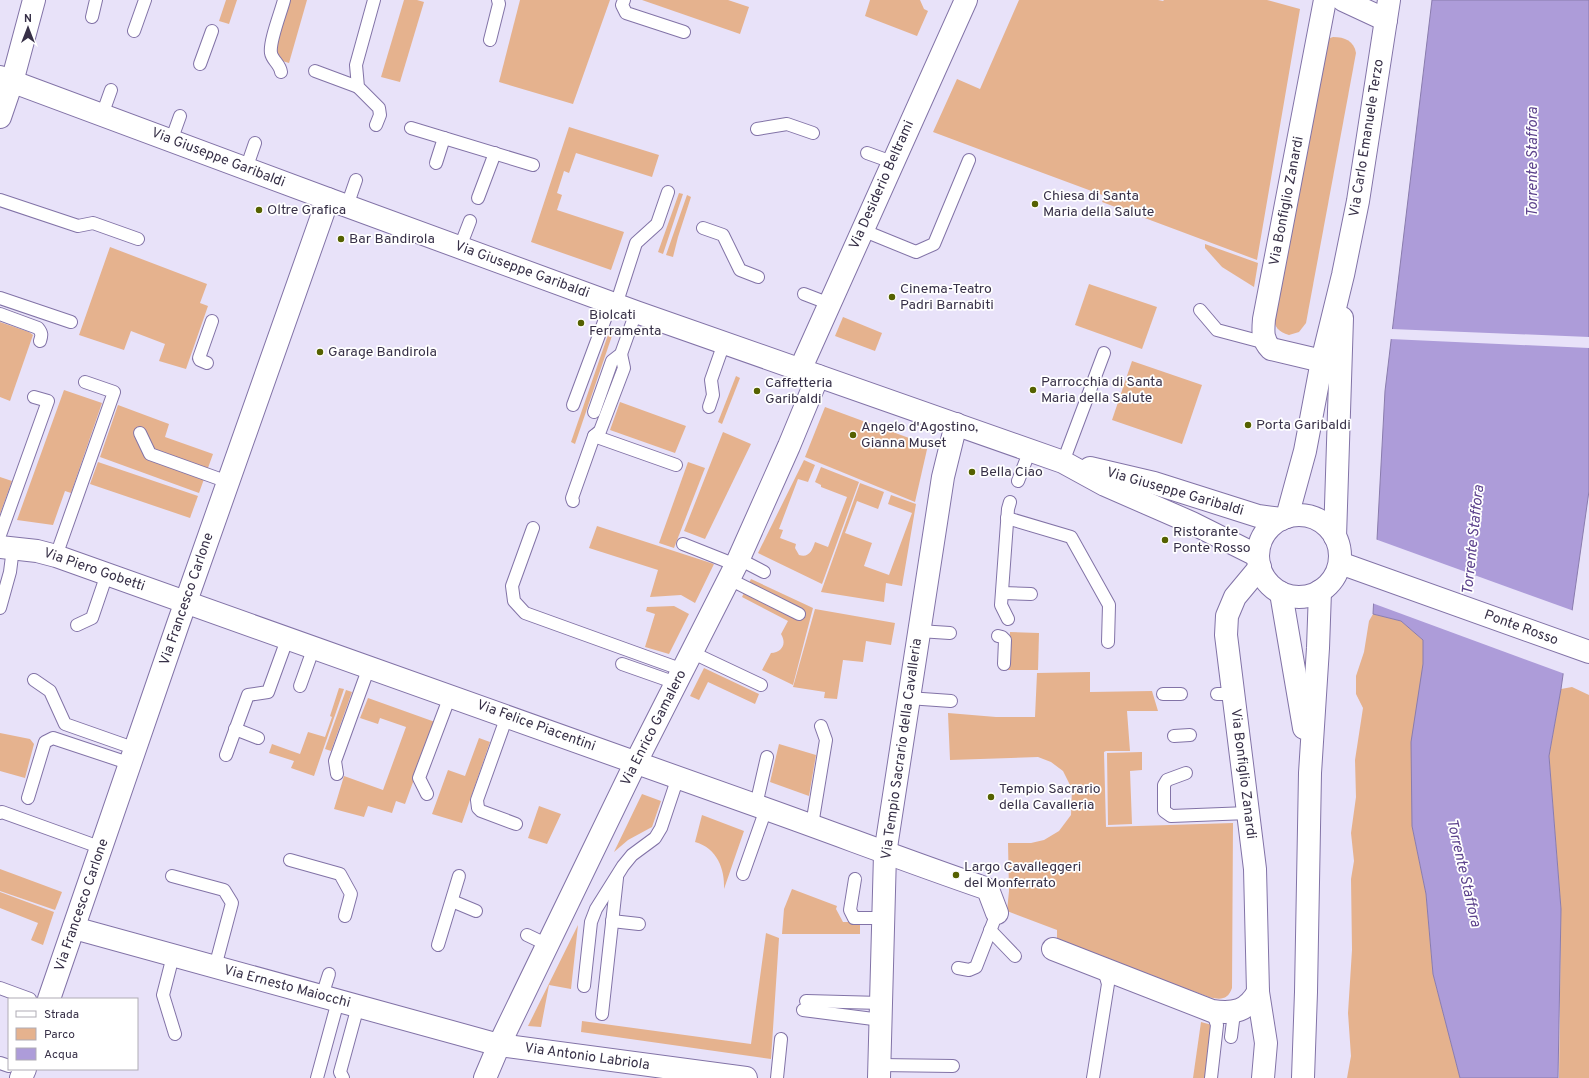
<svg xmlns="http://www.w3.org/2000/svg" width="1589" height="1078" font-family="Overpass,sans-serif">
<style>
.green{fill:#e5b28e}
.water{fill:#ad9cd9;stroke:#8a7cad}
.pier{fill:#e8e2f9}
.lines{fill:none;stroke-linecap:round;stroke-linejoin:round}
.lane-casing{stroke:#8273a7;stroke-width:14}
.street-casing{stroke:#8273a7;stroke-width:24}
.secondary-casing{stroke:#8273a7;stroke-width:24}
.lane{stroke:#fff;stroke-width:12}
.street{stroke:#fff;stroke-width:22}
.secondary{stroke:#fff;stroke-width:22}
.poi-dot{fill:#556100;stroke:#fff;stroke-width:1.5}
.labels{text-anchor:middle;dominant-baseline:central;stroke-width:3.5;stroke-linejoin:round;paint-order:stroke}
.street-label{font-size:14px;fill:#373047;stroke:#fff}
.poi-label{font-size:14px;fill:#373047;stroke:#fff;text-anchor:start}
.water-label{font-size:15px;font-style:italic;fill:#5d438d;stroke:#fff}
</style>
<rect width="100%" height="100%" fill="#e8e2f9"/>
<g class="green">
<polygon points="226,0 237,0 229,24 219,21"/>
<polygon points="288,0 307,0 289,63 279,60 275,51"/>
<polygon points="404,0 417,0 424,2 400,82 381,77"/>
<polygon points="520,0 610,0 573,104 499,82"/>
<polygon points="642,0 728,0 749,7 740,34"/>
<polygon points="870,0 920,0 924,9 928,11 917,36 865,16"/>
<polygon points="1019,0 1158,0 1163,1 1164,0 1267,0 1300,9 1257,260 1102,202 1105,196 933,132 957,79 980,89"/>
<path d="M 1333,37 C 1345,37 1354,41 1356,53 L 1306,323 L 1299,332 L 1289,335 C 1278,332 1275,327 1273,317 L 1327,39 Z"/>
<polygon points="569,127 659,155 652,177 576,153 569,173 564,171 557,193 562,195 557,210 624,232 611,270 531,242"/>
<polygon points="679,193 683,194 663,254 658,252"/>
<polygon points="687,195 691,197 678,237 673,257 666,255"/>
<polygon points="1205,244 1258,263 1254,287 1222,267 1205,248"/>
<polygon points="110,247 207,284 200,303 208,306 186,369 159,361 165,344 131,331 124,350 79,335"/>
<polygon points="1089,284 1157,307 1142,349 1075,325"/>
<polygon points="843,317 882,333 875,351 835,336"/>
<polygon points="0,322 29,332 33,335 10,401 0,397"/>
<polygon points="610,329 614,330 575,444 571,442"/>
<polygon points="1132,361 1202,385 1182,444 1112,420"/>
<polygon points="736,376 740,378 722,424 718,422"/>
<polygon points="64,390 102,403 71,493 65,491 53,525 17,520"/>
<polygon points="620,402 686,426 675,453 610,430"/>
<polygon points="118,405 169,424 165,437 213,454 199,493 100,457"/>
<polygon points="825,407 928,445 915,502 805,457"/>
<polygon points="723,432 751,444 705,539 684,531"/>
<path d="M 804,460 L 815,465 L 808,482 L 798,479 L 779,529 L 783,530 L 780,538 L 796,544 L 795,548 L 799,555 C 809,558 812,551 815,542 L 828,547 L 847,497 L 821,487 L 821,485 L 815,482 L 821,467 L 859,482 L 822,584 L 758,553 Z"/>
<polygon points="98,462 198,496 190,518 90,484"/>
<polygon points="688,462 705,468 674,548 659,543"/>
<polygon points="0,477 12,481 0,514"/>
<polygon points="860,483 884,492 878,509 857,501 845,533 872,543 864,566 889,575 912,513 888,504 891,495 916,504 902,586 886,583 884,602 821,592"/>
<polygon points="597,526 714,564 695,603 681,595 650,597 658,570 589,548"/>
<path d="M 751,579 L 813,608 L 793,685 L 762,670 L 771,653 C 782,652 787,644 781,634 L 788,621 L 742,597 Z"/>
<polygon points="674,606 689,614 669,654 645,647 655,614 646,611 647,607"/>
<polygon points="815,609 895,623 891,645 866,641 863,662 843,660 837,699 824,698 825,692 793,687"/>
<polygon points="1373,614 1401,621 1423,640 1423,664 1412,826 1426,894 1433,974 1460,1078 1347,1078 1351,1056 1348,1013 1352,950 1351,879 1354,861 1351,833 1356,797 1355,760 1363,708 1356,694 1356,676 1364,652 1369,621"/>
<polygon points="1010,632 1039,633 1038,670 1008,670"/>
<polygon points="704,668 759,694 755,704 708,682 699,700 690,696"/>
<path d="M 1090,672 L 1090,692 L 1152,691 L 1158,711 L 1127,711 L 1130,751 L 1106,751 L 1104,752 L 1106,827 L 1233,823 L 1232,988 C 1228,1000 1220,1000 1209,997 L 1057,941 L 1057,930 L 1007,911 L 1009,891 L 1008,843 L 1031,843 L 1044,840 L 1059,831 L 1071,815 L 1072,789 L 1063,771 L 1051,762 L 1038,757 L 950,760 L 948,713 L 996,717 L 1035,717 L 1037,673 Z"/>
<polygon points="1572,687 1589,695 1589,1078 1559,1078 1561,909 1549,756 1561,689"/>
<polygon points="339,688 344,689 314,776 291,768 294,761 269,753 272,744 300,754 308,732 325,737 332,717 330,716"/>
<polygon points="346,690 352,692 331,751 325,749"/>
<polygon points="368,698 435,722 405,804 396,801 392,813 368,806 364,817 334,809 344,776 383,790 406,727 380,718 378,724 360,718"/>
<polygon points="0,733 30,739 34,744 25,778 0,771"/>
<polygon points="479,738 490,742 462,823 432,814 448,770 465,776"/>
<polygon points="779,744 816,755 809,796 770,782"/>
<polygon points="1142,752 1142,770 1130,771 1132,824 1108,825 1107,753"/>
<polygon points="642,794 661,801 652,827 628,840 614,852"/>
<polygon points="539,806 561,814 547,844 528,838"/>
<path d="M 702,815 L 744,831 L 724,889 C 725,869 717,848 695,842 Z"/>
<polygon points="0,869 62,892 55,910 0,891"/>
<polygon points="792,889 837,906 836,909 843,922 860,922 860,934 782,934 784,909"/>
<polygon points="0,892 54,912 43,945 31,940 38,923 0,908"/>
<polygon points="578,925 571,989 549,985 541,1027 528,1026"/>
<polygon points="766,933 779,938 771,1059 581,1032 582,1021 751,1044"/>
<polygon points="1201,1022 1212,1025 1206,1078 1193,1078"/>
</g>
<polygon class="water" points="1432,0 1589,0 1589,491 1561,689 1549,756 1561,909 1558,1078 1460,1078 1433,974 1426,894 1412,826 1411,742 1423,664 1423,640 1401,621 1373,614 1385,391"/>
<g class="pier">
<polygon points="1391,329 1589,337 1589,348 1390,339"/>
<polygon points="1375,539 1574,611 1565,674 1372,603"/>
</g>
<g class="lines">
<g class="lane-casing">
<g id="lane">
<polyline points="374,0 356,65 358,87 379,108 380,115 376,125"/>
<polyline points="624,0 622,5 626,13 684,32"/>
<polyline points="92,17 96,0"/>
<polyline points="134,31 145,0"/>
<polyline points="490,40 499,4 498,0"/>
<polyline points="200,64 212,31"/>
<polyline points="315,71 358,87"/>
<path d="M 281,72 C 280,64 272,60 271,53 C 269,42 281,12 284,0"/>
<polyline points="102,115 111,90"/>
<polyline points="411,128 533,165"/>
<polyline points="757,129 787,124 813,133"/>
<polyline points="171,141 180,116"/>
<polyline points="867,153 892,162"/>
<polyline points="436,163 444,138"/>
<polyline points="246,169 255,143"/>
<polyline points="478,198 495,153"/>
<polyline points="0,200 78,226 93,223 138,239"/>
<polyline points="347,206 356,180"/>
<polyline points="703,228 723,235 740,270 758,277"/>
<polyline points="862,230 916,252 934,244 969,160"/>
<polyline points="460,247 470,221"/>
<polyline points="804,294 830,304"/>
<polyline points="0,298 71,322"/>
<polyline points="616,305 636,243 657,224 668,192"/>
<polyline points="1200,310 1217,330 1266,343"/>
<path d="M 0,314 L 38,328 C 42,333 42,335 40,341"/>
<polyline points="207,363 200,360 199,358 212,321"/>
<polyline points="573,405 611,303"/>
<polyline points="709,407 713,395 711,380 724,343"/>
<polyline points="594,412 612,361 621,354 636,312"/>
<polyline points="140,433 150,454 228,482"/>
<polyline points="594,436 676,465"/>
<polyline points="1063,462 1104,353"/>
<polyline points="1018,481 1030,450"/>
<polyline points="573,501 572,498 594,436 600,431 624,368 621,354"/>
<polyline points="1007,518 1071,537 1109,605 1108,642"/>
<polyline points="533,528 512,586 514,601 525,613 683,670"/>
<polyline points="0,535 48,401 34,397"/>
<polyline points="683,544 736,565"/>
<polyline points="56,556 114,392 85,382"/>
<polyline points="739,559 764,572"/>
<polyline points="729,579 799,614"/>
<polyline points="1002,593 1031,594"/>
<polyline points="0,608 10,572 13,548"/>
<polyline points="1008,619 1001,605 1008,509 1010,502"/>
<polyline points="77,625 92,618 107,574"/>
<polyline points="919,631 950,633"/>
<polyline points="998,636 1002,637 1005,640 1004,664"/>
<polyline points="691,652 761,685"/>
<polyline points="622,664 676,683"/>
<polyline points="34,680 50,691 65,724 136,749"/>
<polyline points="300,686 314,647"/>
<polyline points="1163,694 1181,694"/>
<polyline points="1217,694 1233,694"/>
<polyline points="908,698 951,701"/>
<polyline points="507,716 477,800 478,808 481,811 516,824"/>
<polyline points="235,729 258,738"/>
<polyline points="1174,736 1190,735"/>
<polyline points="226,755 248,695 268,692 288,637"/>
<polyline points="1186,773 1167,780 1164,785 1164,811 1171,816 1248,813"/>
<polyline points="337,774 335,761 369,667"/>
<polyline points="427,794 419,778 450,696"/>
<polyline points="28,798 45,742 53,738 131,764"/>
<polyline points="756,805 767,757"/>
<polyline points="0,813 2,812 102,848"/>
<polyline points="812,825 826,740 821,726"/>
<polyline points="290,860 340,874 351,894 345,916"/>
<polyline points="743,874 766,809"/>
<polyline points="172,876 224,890 232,903 215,967"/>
<polyline points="855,879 850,910 854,918 883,918"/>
<polyline points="452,901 476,911"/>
<polyline points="612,921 639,924"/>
<polyline points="990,930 1015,956"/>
<polyline points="527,935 548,945"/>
<polyline points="438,945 459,876"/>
<polyline points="173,956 163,995 175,1034"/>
<polyline points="958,968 969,970 976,967 997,913"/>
<polyline points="584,986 591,922 596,909 623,866 632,855 655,838 661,828 678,777"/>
<polyline points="0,988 30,999"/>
<polyline points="322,996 329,974"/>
<polyline points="806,1001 881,1003"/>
<polyline points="803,1010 881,1020"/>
<polyline points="1227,1012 1233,1021 1231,1037"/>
<polyline points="602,1014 617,878"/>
<polyline points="0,1063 9,1066"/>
<polyline points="880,1065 953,1066"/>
<polyline points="317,1078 338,1001"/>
<polyline points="343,1078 340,1072 358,1006"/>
<polyline points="777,1078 781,1039"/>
<polyline points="1093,1078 1108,984 1104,970"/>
<polyline points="1211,1078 1217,1025 1212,1011"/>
</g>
</g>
<g class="street-casing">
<g id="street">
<polyline points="1343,0 1386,20"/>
<polyline points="0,77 328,199 636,312 1063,462 1105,485 1192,523 1258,556"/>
<polyline points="0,117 12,82 34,0"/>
<path d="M 1322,361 L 1271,349 C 1262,340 1263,331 1264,319 L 1325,0"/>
<polyline points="800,370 966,0"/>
<polyline points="1090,468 1154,483 1258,516 1282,519"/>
<path d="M 0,547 L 37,551 L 56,556 L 766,809 C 839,835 912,863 985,888 L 989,892 L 997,913"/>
<polyline points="74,928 499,1045 746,1078"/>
<path d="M 1053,949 L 1212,1011 C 1235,1014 1247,1011 1258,992 L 1255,869 L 1226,635 L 1227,616 L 1235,597 L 1260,567"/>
<polyline points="1258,992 1266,1043 1263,1078"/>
<polyline points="49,999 178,624 328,199"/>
<polyline points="21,1078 25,1069"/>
<polyline points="485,1078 499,1045 636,762 736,565 789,446 818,376"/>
<polyline points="879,1078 885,854 943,477 956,424"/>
</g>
</g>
<g class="secondary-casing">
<g id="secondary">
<circle cx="1299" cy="556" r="41"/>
<polyline points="1287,517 1305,451 1322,361 1343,275 1358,201 1389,0"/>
<polyline points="1335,537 1342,318"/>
<polyline points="1340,563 1589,652"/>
<polyline points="1281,593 1304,728"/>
<polyline points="1303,1078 1306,992 1310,773 1318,648 1320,591"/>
</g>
</g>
<use href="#lane" class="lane"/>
<use href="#street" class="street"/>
<use href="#secondary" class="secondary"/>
</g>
<g class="poi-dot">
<circle cx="1035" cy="204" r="4"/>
<circle cx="259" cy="210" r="4"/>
<circle cx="341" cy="239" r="4"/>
<circle cx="892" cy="297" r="4"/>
<circle cx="581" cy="323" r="4"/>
<circle cx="320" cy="352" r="4"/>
<circle cx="1033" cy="390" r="4"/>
<circle cx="757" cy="391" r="4"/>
<circle cx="1248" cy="425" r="4"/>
<circle cx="853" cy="435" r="4"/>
<circle cx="972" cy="472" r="4"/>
<circle cx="1165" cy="540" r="4"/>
<circle cx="991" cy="797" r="4"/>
<circle cx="956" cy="875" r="4"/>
</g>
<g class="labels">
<g class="street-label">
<text transform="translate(1367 138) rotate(-81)">Via Carlo Emanuele Terzo</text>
<text transform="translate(218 158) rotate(21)">Via Giuseppe Garibaldi</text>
<text transform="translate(882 185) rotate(-66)">Via Desiderio Beltrami</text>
<text transform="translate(1287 201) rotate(-79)">Via Bonfiglio Zanardi</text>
<text transform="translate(522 270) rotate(20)">Via Giuseppe Garibaldi</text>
<text transform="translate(1175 492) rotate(16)">Via Giuseppe Garibaldi</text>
<text transform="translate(94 570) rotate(19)">Via Piero Gobetti</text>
<text transform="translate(187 599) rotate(-71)">Via Francesco Carlone</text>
<text transform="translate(1521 628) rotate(20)">Ponte Rosso</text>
<text transform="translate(536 726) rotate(20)">Via Felice Piacentini</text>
<text transform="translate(654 728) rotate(-63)">Via Enrico Gamalero</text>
<text transform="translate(902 749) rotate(-82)">Via Tempio Sacrario della Cavalleria</text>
<text transform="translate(1243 774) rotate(83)">Via Bonfiglio Zanardi</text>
<text transform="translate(82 905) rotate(-71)">Via Francesco Carlone</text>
<text transform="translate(287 987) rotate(15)">Via Ernesto Maiocchi</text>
<text transform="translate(587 1057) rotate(8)">Via Antonio Labriola</text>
</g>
<g class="poi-label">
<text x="1043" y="196">Chiesa di Santa<tspan x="1043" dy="16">Maria della Salute</tspan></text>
<text x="267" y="210">Oltre Grafica</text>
<text x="349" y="239">Bar Bandirola</text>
<text x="900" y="289">Cinema-Teatro<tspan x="900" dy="16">Padri Barnabiti</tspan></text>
<text x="589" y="315">Biolcati<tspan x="589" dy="16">Ferramenta</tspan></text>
<text x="328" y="352">Garage Bandirola</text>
<text x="1041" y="382">Parrocchia di Santa<tspan x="1041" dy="16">Maria della Salute</tspan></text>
<text x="765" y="383">Caffetteria<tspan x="765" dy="16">Garibaldi</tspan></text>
<text x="1256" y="425">Porta Garibaldi</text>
<text x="861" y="427">Angelo d'Agostino,<tspan x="861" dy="16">Gianna Muset</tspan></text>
<text x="980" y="472">Bella Ciao</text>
<text x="1173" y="532">Ristorante<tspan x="1173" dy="16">Ponte Rosso</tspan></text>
<text x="999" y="789">Tempio Sacrario<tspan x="999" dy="16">della Cavalleria</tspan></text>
<text x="964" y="867">Largo Cavalleggeri<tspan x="964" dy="16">del Monferrato</tspan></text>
</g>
<g class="water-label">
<text transform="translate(1533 162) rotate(-90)">Torrente Staffora</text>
<text transform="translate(1474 540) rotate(-84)">Torrente Staffora</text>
<text transform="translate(1463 873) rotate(77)">Torrente Staffora</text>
</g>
</g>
<rect x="8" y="998" width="130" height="72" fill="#ffffff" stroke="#afacb5"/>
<rect x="16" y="1011" width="20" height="6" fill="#ffffff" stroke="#afacb5"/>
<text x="44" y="1018" font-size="12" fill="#373047">Strada</text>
<rect x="16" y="1028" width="20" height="12" fill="#e5b28e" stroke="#afacb5"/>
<text x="44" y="1038" font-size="12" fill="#373047">Parco</text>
<rect x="16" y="1048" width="20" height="12" fill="#ad9cd9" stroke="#afacb5"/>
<text x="44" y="1058" font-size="12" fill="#373047">Acqua</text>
<g transform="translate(28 28)" stroke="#ffffff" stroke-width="3" paint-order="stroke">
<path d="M0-3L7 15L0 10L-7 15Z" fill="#373047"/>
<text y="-6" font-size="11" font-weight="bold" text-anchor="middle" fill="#373047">N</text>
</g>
</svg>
